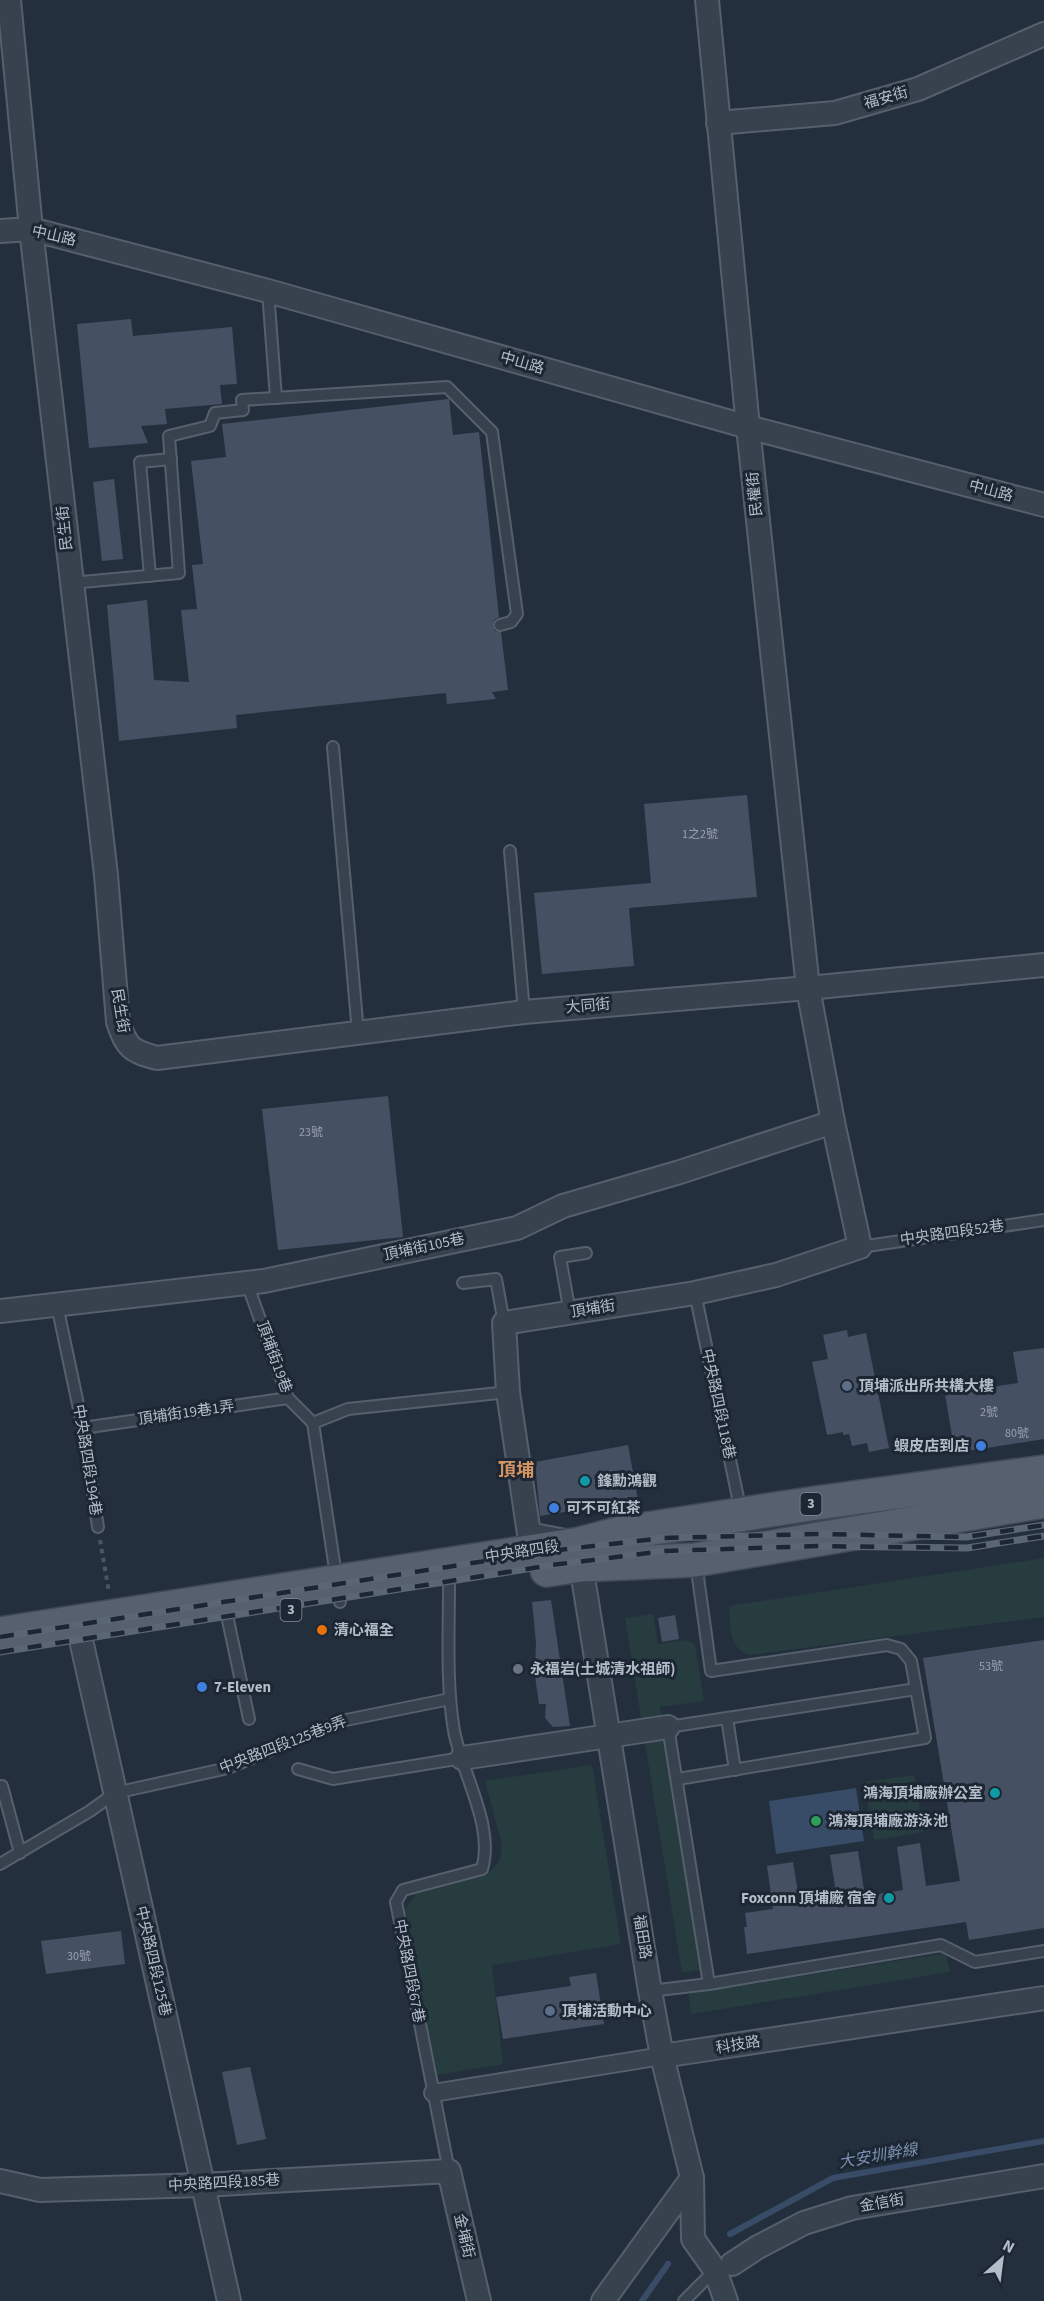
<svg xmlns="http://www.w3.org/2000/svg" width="1044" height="2301" font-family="'Source Sans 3','Noto Sans TC',sans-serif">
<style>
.green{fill:#263c3f}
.water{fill:#394c67}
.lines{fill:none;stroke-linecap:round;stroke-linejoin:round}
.stream{stroke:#394c67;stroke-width:6}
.building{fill:#455162}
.service-casing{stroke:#565f6c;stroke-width:14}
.pedestrian-casing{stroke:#565f6c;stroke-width:20}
.minor-casing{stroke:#565f6c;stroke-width:26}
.primary-casing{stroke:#414a57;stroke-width:36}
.path{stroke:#44595c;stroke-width:4;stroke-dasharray:4.5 4.5;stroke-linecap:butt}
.service{stroke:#38414e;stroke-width:10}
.pedestrian{stroke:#38414e;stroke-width:16}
.minor{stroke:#38414e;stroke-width:22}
.primary{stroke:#56606e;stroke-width:33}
.rail-casing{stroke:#5a6575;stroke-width:7}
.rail{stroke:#1d2633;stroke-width:4.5;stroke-dasharray:14;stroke-linecap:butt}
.service-dot{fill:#5c6f8a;stroke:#1d2633;stroke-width:2}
.shop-dot{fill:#3f7fe0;stroke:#1d2633;stroke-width:2}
.culture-dot{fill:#0f9aa8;stroke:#1d2633;stroke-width:2}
.food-dot{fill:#e8710a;stroke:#1d2633;stroke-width:2}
.worship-dot{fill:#6b7280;stroke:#1d2633;stroke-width:2}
.leisure-dot{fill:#2e9e5b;stroke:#1d2633;stroke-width:2}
.labels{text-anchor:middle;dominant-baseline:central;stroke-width:6;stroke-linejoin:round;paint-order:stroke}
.number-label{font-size:12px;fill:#98a1af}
.shield{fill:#1d2633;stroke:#878f9c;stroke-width:1.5}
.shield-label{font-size:14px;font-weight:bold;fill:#b4bcc9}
.street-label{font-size:15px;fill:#b4bcc9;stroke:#1d2633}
.poi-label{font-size:15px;font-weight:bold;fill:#b4bcc9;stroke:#1d2633;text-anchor:start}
.water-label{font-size:16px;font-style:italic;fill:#7c92b1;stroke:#1d2633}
.quarter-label{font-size:18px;font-weight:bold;fill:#d59563;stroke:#1d2633}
</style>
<rect width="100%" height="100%" fill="#242f3e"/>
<g class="green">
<path d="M 1044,1558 L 1044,1617 L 749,1655 C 727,1647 731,1626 729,1606 Z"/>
<polygon points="653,1614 658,1644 687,1640 695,1644 704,1701 660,1707 703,1969 682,1973 625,1618"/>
<polygon points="592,1765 621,1944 492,1965 503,2064 437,2075 405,1909 416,1894 488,1874 500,1860 502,1845 485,1781"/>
<polygon points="914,1775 924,1832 874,1840 864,1782"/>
<polygon points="946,1953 950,1972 691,2014 689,1994"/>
</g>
<polygon class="water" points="856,1788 864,1841 776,1854 769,1801"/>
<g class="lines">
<g class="stream">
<polyline points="730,2234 833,2178 1044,2141"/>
<polyline points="642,2301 668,2264"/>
</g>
</g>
<g class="building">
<polygon points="131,319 133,336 232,327 237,384 220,385 222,404 165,409 167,424 141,426 148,443 89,448 77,324"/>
<polygon points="449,399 453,435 479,432 499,617 494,620 493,626 495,631 501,632 508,690 492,692 496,699 447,704 446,693 236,715 237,728 119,741 107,605 147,600 154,680 189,682 181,610 197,609 192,565 203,564 191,461 226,457 222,424"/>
<polygon points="114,479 123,559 102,561 93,482"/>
<polygon points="747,795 757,897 629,908 634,966 542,974 534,893 651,883 644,804"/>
<polygon points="388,1096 403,1237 278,1250 262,1109"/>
<polygon points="847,1330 848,1337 866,1333 889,1448 869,1452 867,1443 852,1446 849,1434 843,1435 843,1432 827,1435 812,1362 828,1359 823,1335"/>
<polygon points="1044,1348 1044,1439 955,1453 945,1394 1018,1383 1013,1352"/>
<polygon points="628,1445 638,1500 540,1516 535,1462"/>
<polygon points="551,1600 570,1726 553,1727 545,1718 546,1704 539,1704 535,1676 536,1642 532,1602"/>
<polygon points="675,1615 679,1639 662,1642 658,1618"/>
<polygon points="1044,1640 1044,1928 969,1940 966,1922 747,1954 744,1927 747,1927 745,1913 773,1909 767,1866 793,1862 800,1905 837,1899 830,1855 858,1851 865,1896 903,1890 897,1847 920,1843 926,1886 960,1881 923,1658"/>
<polygon points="121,1931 125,1964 46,1974 41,1941"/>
<polygon points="596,1973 604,2024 503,2039 496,1997 571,1986 569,1977"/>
<polygon points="250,2067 266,2139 237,2145 222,2072"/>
</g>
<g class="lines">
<g class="service-casing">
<g id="service">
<polyline points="268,291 276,398"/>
<polyline points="150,576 140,462 171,459"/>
<polyline points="71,583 179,573 169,436 210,426 215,413 243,410 242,400 447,387 492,432 517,614 511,622 500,625"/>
<polyline points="333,747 358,1033"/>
<polyline points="510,851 524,1012"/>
<polyline points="860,1247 1044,1220"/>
<polyline points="247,1283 288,1398 313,1423"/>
<polyline points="463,1283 496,1279 504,1323"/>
<polyline points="695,1293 741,1512"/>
<polyline points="57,1305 83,1428 98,1527"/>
<polyline points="570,1313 560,1257 586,1253"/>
<polyline points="83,1428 288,1398"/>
<path d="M 449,1585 C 449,1633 446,1683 454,1731 C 462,1774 495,1827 482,1869 L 403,1890 L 396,1902 L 449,2171"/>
<polyline points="340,1602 313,1423 348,1409 508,1392"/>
<polyline points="228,1620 249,1719"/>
<polyline points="916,1689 668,1727 709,1984 941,1945 975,1962 1044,1951"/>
<polyline points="727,1718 735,1770"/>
<polyline points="298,1769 333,1779 462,1758"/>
<polyline points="678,1779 925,1738 911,1661 901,1649 887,1645 711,1671 696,1563"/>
<polyline points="2,1786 20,1853"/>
<polyline points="0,1864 90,1811 115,1793 228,1768 341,1721 450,1699"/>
<polyline points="650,1991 709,1984"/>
<polyline points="684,2301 715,2270"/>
</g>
</g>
<g class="pedestrian-casing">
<polyline id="pedestrian" points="433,2093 662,2056"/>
</g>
<g class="minor-casing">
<g id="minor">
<path d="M 9,0 L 31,229 L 106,875 L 118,1022 C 127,1048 131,1051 157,1058 L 524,1012 L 808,988 L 1044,965"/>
<polyline points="718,123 835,113 918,89 1044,34"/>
<polyline points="0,231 31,229 268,291 748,427 1044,505"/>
<polyline points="0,1311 264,1281 517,1228 563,1206 680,1172 833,1122"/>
<polyline points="77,1622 229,2301"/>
<polyline points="462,1758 668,1727"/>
<polyline points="662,2056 1044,1998"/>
<polyline points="692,2178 693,2239 715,2270 726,2301"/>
<polyline points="0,2181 40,2190 203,2185 449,2171 479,2301"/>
<polyline points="732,2264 758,2247 804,2223 852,2208 1044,2176"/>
<polyline points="603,2301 692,2178 662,2056 650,1991 581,1565 580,1544 529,1534 508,1392 504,1323 695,1293 776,1275 860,1247 833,1122 808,988 748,427 707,0"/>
</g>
</g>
<g class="primary-casing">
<g id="primary">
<polyline points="547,1570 581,1565 695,1560 1044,1501"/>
<polyline points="0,1634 580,1544 621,1533 816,1503 1044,1472"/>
</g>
</g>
<polyline class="path" points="100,1540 109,1592"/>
<use href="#service" class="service"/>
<use href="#pedestrian" class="pedestrian"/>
<use href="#minor" class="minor"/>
<use href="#primary" class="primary"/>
<g class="rail-casing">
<g id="rail">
<polyline points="0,1637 549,1551 664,1538 818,1534 966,1537 1044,1525"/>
<polyline points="0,1652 552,1565 665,1551 818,1546 967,1548 1044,1536"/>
</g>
</g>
<use href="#rail" class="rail"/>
</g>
<g class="service-dot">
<circle cx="847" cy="1386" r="6"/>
<circle cx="550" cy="2011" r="6"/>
</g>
<g class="shop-dot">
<circle cx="981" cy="1446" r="6"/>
<circle cx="554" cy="1508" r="6"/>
<circle cx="202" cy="1687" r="6"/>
</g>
<g class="culture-dot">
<circle cx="585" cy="1481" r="6"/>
<circle cx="995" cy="1793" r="6"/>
<circle cx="889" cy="1898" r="6"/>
</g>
<circle class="food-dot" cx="322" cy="1630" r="6"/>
<circle class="worship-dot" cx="518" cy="1669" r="6"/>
<circle class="leisure-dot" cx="816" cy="1821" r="6"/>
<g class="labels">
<g class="number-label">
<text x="700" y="834">1之2號</text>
<text x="311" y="1132">23號</text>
<text x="989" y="1412">2號</text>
<text x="1017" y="1433">80號</text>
<text x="991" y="1666">53號</text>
<text x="79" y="1956">30號</text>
</g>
<g class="shield">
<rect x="800.5" y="1493" width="21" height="22" rx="4.5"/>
<rect x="280.5" y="1599" width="21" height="22" rx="4.5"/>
</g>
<g class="shield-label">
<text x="811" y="1504">3</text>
<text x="291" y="1610">3</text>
</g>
<g class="street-label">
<text transform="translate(886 98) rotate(-16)">福安街</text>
<text transform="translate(54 236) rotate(13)">中山路</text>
<text transform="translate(522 363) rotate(16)">中山路</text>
<text transform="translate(991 491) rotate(15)">中山路</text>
<text transform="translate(755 494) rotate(-96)">民權街</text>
<text transform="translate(65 528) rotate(-96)">民生街</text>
<text transform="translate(588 1006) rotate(-5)">大同街</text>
<text transform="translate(120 1011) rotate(81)">民生街</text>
<text transform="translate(952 1233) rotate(-8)">中央路四段52巷</text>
<text transform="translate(424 1247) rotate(-12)">頂埔街105巷</text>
<text transform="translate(593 1309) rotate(-9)">頂埔街</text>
<text transform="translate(274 1357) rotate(70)">頂埔街19巷</text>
<text transform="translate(718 1404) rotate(78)">中央路四段118巷</text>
<text transform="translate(186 1413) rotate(-8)">頂埔街19巷1弄</text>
<text transform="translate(87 1460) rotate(81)">中央路四段194巷</text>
<text transform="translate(522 1552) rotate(-9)">中央路四段</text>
<text transform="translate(283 1745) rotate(-21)">中央路四段125巷9弄</text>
<text transform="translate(642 1937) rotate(81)">福田路</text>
<text transform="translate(153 1961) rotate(77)">中央路四段125巷</text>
<text transform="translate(409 1971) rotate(79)">中央路四段67巷</text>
<text transform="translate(738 2045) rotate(-9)">科技路</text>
<text transform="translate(224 2183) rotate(-3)">中央路四段185巷</text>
<text transform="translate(882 2203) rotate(-10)">金信街</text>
<text transform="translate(464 2236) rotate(77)">金埔街</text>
</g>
<g class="poi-label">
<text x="859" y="1386">頂埔派出所共構大樓</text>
<text x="969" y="1446" text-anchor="end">蝦皮店到店</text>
<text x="597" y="1481">鋒勳鴻觀</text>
<text x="566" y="1508">可不可紅茶</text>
<text x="334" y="1630">清心福全</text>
<text x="530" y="1669">永福岩(土城清水祖師)</text>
<text x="214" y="1687">7-Eleven</text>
<text x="983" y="1793" text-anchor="end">鴻海頂埔廠辦公室</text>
<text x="828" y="1821">鴻海頂埔廠游泳池</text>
<text x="877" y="1898" text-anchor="end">Foxconn 頂埔廠 宿舍</text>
<text x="562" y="2011">頂埔活動中心</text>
</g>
<g class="water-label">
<text transform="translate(878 2156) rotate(-10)">大安圳幹線</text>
</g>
<g class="quarter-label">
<text x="516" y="1470">頂埔</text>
</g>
</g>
<g transform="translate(1002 2259) rotate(28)" stroke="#1d2633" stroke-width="4.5" paint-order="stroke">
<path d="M0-4.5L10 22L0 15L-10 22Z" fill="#b4bcc9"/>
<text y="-9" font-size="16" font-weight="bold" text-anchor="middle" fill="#b4bcc9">N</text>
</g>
</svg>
